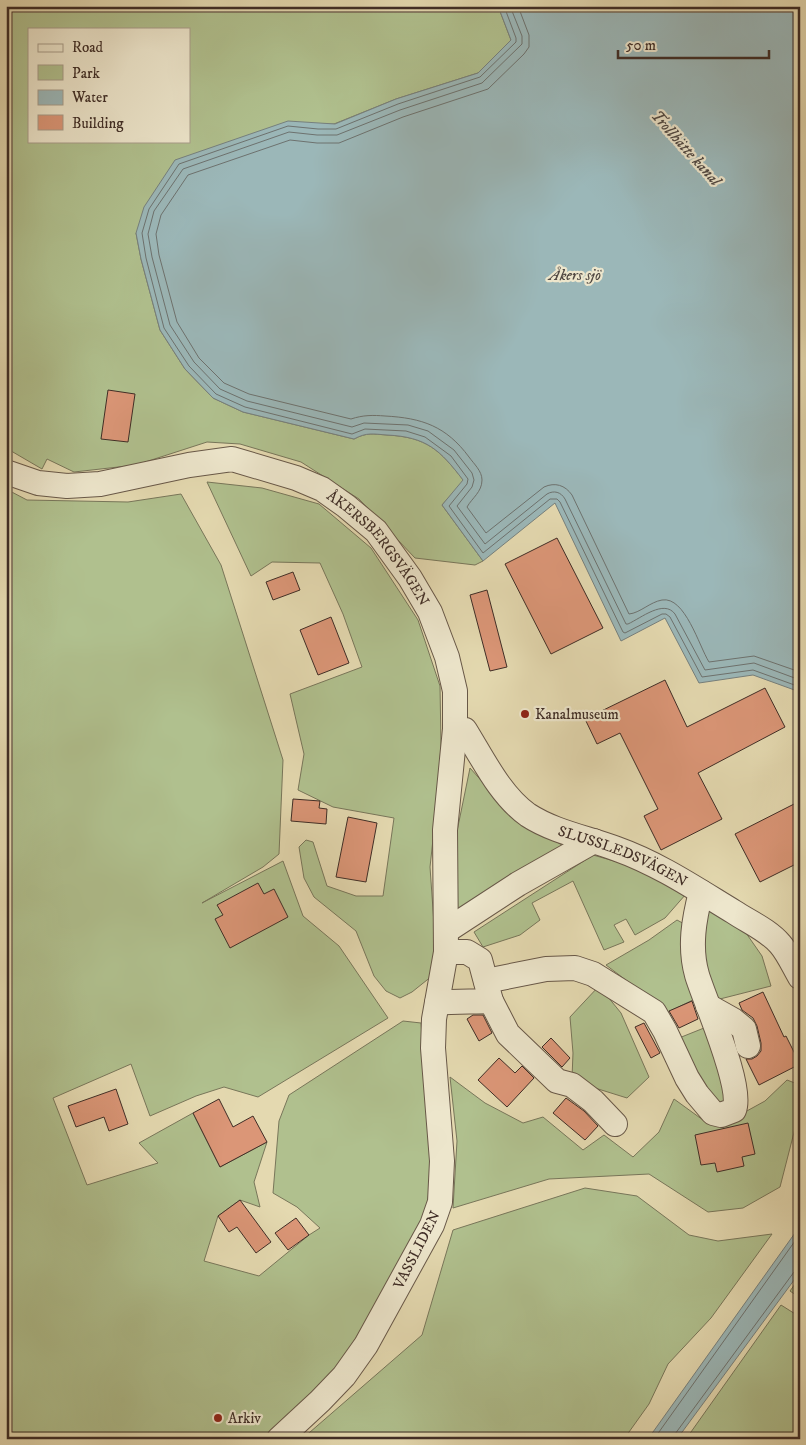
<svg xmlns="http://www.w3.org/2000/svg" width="806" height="1445" font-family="'IM FELL DW Pica',serif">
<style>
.green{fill:#b0c08e;stroke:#78765a;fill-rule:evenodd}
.water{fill:#9bb7b8;stroke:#76807e}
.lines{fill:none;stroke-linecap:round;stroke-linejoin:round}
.shore{stroke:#6d726f;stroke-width:1}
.building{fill:#db9677;stroke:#3f2d26}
.street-casing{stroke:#685848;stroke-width:26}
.street{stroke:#ede6cc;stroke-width:24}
.poi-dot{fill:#8f2418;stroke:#ede6cc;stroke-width:2}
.labels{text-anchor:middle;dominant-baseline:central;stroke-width:4.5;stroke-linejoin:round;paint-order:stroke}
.street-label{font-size:15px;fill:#3f2d26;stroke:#ede6cc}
.poi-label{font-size:15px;fill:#3f2d26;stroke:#ede6cc;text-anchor:start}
.water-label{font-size:16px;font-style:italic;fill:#514943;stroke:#ede6cc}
</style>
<rect width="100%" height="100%" fill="#e4d9b0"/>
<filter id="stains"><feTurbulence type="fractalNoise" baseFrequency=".004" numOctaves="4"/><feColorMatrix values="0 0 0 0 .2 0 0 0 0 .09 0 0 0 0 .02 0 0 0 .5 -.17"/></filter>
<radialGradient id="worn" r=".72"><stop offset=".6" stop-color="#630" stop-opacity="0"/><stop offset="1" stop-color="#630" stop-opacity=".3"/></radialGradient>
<g class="green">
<path d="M 6,6 L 498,6 L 511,40 L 478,73 L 396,99 L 334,124 L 318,124 L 136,233 L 141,259 L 160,330 L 185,369 L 213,398 L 243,412 L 354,439 C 367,432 373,434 387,435 C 427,437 440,450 464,481 L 442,505 L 483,561 L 475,565 L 415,558 L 359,499 L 301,462 L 240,444 L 207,442 L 136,465 L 74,472 L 47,459 L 42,469 L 6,448 ZM 29,29 L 189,29 L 189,141 L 29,141 Z"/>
<polygon points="207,482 262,488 319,504 371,548 418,620 440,686 441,745 438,793 430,867 435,938 432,976 412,992 400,998 386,991 374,976 356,931 314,897 304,878 299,847 306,840 313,842 327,886 356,896 383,896 394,818 333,807 298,790 304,754 290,694 362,667 343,614 320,563 272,562 251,576"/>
<polygon points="6,489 27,500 128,502 181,494 221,565 283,760 279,854 263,867 202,903 283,861 303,916 339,946 388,1018 258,1097 224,1087 196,1096 150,1116 131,1064 53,1098 87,1185 158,1163 139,1143 193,1113 220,1167 267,1142 254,1182 260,1207 240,1200 218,1216 204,1261 259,1276 309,1235 320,1228 297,1207 273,1193 279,1121 289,1095 403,1021 421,1023 432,1155 427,1212 401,1261 337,1370 265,1439 6,1439"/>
<polygon points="470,768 514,817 567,848 455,917 455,841"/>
<polygon points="593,855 642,869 686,894 665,918 635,935 626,919 614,925 624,942 604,950 573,881 532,903 540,920 520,935 483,947 474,932"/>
<polygon points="711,906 746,933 762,956 771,986 716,1000 699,956 702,928"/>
<polygon points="677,920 688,926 697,998 668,1012 606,965 649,940"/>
<polygon points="599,986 621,1013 649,1077 627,1098 595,1088 572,1078 573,1053 570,1017"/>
<polygon points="704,1028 731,1104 716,1106 707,1094 679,1038"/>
<polygon points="450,1077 485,1103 523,1123 543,1117 583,1150 604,1135 633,1157 659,1132 674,1099 703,1120 745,1112 765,1101 787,1080 800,1085 800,1109 780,1187 743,1208 708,1212 649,1174 549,1179 453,1208 457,1141"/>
<polygon points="585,1188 637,1196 689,1235 718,1241 772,1234 711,1318 668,1364 649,1404 624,1439 302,1439 422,1335 453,1230"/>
<polygon points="800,1277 800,1298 790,1291"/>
<polygon points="781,1305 800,1317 800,1439 686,1439"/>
</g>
<g class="water">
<path d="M 498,6 L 800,6 L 800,692 L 753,675 L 699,683 L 665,618 L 621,641 L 555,503 L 483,561 L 442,505 L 463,480 C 440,450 427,437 387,435 C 373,434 367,432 354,439 L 243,412 L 213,398 L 185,369 L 160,330 L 141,259 L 136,233 L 144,207 L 175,160 L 288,121 L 335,124 L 396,99 L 478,73 L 511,40 Z"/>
<polygon points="800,1226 800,1272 786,1291 677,1439 648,1439"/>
</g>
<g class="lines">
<g class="shore">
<polyline points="504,6 516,38 516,42 480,77 398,104 336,129 318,129 288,126 179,164 149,209 142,233 146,258 164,328 189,366 216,394 245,407 352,434 365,429 406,431 425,437 451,456 468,479 467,484 449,506 483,553 550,499 557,499 560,502 623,632 625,633 662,614 666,614 670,617 702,677 753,670 800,687"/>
<path d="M 510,6 L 522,36 L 522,44 L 482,83 L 400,110 L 337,135 L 317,135 L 289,132 L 183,169 L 154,211 L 148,234 L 152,257 L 170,325 L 194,362 L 220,389 L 247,401 L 352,427 L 364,423 L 408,425 L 428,431 L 454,450 L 472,473 L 474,480 L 472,487 L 457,506 L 485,544 L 547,494 C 554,490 561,492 565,499 L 626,624 L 628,624 C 641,618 664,599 675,614 L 705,670 L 754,663 L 800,680"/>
<path d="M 518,6 L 529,35 L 529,47 L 524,54 L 488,89 L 403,117 L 339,143 L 317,143 L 290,140 L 188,175 L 161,215 L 156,234 L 159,255 L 177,322 L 199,358 L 224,383 L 249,394 L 351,419 C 363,415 373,415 385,416 C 422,418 446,426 469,457 C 474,464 482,471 482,480 C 482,492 472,498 467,507 L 486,533 L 544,487 C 555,482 565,485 572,495 L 629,614 C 640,613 650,602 662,600 C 685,596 699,646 709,662 L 754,656 L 800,672"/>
<polyline points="654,1439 800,1234"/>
<polyline points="674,1439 675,1434 794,1272 800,1270"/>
</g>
</g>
<g class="building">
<polygon points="108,390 135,394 128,442 101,439"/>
<polygon points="557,538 603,628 551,654 505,564"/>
<polygon points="293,572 300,590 273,600 266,582"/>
<polygon points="487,590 507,667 490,671 470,595"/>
<polygon points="331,617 349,663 318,675 300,630"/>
<polygon points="665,680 687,727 765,688 785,727 698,773 722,819 661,850 644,816 658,809 620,733 597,744 585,719"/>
<polygon points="293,799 320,801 319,808 327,809 326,824 291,821"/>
<polygon points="800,801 800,862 760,882 735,834"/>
<polygon points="348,817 377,823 366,882 336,877"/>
<polygon points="258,883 264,894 274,889 288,917 230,948 215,919 223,915 217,905"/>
<polygon points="763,992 784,1037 786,1036 800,1064 759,1085 746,1059 752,1059 757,1056 761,1051 761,1043 757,1026 753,1018 742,1010 739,1003"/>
<polygon points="692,1001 698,1019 679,1028 669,1011"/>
<polygon points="473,1015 483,1015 492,1033 479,1041 467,1019"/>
<polygon points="644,1023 660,1053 651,1058 635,1027"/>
<polygon points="551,1038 570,1058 562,1067 542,1047"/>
<polygon points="499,1058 515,1073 522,1066 534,1078 507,1107 478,1080"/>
<polygon points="116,1089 128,1124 109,1131 104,1117 76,1127 68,1106"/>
<polygon points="566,1098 584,1111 598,1126 585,1140 553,1113"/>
<polygon points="219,1099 233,1127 253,1116 267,1142 220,1167 193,1113"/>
<polygon points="748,1123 755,1154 742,1157 744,1166 717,1172 715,1163 701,1165 695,1135"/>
<polygon points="240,1200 271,1242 256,1253 237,1227 229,1232 218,1216"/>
<polygon points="296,1218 309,1235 288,1250 275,1233"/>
</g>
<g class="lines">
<g class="street-casing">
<g id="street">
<path id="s1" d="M 6,472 L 38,483 L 67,486 L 100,484 L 189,465 L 232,459 L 296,478 L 322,489 L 346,506 L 376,531 L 410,578 L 430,612 L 447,657 L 455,691 L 455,729 L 445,830 L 446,952 L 434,1019 L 433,1048 L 442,1161 L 440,1202 L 432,1225 L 366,1345 L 344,1376 L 320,1401 L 279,1439"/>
<path id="s2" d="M 455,729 L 465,730 C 483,759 500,795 528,815 C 554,832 588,838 617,849 C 659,864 696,889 734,912 C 749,922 768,930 780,944 C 788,953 794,967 800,977"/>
<polyline points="446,931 518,884 594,841"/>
<polyline points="446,952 467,952 480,960 491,1001 508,1034 557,1081 572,1085 593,1101 615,1124"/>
<path d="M 486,981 L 546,969 L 575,968 L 593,974 L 654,1012 L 665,1031 L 687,1078 L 697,1094 L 713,1113 L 721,1115 L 734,1110 C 744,1087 705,1002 697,975 C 689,947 694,919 701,892"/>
<path d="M 437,1003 C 455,1001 473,1002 491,1001"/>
<polyline points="708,1006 733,1020 744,1029 748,1046"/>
</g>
</g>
<use href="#street" class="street"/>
</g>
<g class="poi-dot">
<circle cx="525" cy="714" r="5"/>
<circle cx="218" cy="1418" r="5"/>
</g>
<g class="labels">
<g class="street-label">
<text stroke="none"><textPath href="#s1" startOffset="408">ÅKERSBERGSVÄGEN</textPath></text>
<text stroke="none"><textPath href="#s2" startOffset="220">SLUSSLEDSVÄGEN</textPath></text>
<text transform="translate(417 1250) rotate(-63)">VASSLIDEN</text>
</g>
<g class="poi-label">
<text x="535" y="714">Kanalmuseum</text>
<text x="228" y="1418">Arkiv</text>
</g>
<g class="water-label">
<text transform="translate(686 148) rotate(48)">Trollhätte kanal</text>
<text x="575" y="275">Åkers sjö</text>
</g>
</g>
<rect width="806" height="1445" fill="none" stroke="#e4d9b0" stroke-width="25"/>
<rect x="8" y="8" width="791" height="1430" fill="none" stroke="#3f2d26" stroke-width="2.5"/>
<rect x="12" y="12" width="781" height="1420" fill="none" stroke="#3f2d26"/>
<rect x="28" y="28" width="162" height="115" fill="#ede6cc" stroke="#a79c8a"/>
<rect x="38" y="44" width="25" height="8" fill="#ede6cc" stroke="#a79c8a"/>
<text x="72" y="52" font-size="15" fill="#3f2d26">Road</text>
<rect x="38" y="65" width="25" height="15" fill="#b0c08e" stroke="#a79c8a"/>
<text x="72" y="78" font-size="15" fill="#3f2d26">Park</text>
<rect x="38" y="90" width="25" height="15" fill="#9bb7b8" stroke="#a79c8a"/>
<text x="72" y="102" font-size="15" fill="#3f2d26">Water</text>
<rect x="38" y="115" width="25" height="15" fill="#db9677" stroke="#a79c8a"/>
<text x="72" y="128" font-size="15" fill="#3f2d26">Building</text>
<path d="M618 50v8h151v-8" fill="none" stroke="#3f2d26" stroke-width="2.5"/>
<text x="626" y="50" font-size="15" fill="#3f2d26" stroke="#ede6cc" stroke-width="4" paint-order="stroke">50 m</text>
<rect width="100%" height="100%" filter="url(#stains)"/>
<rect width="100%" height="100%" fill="url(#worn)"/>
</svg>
